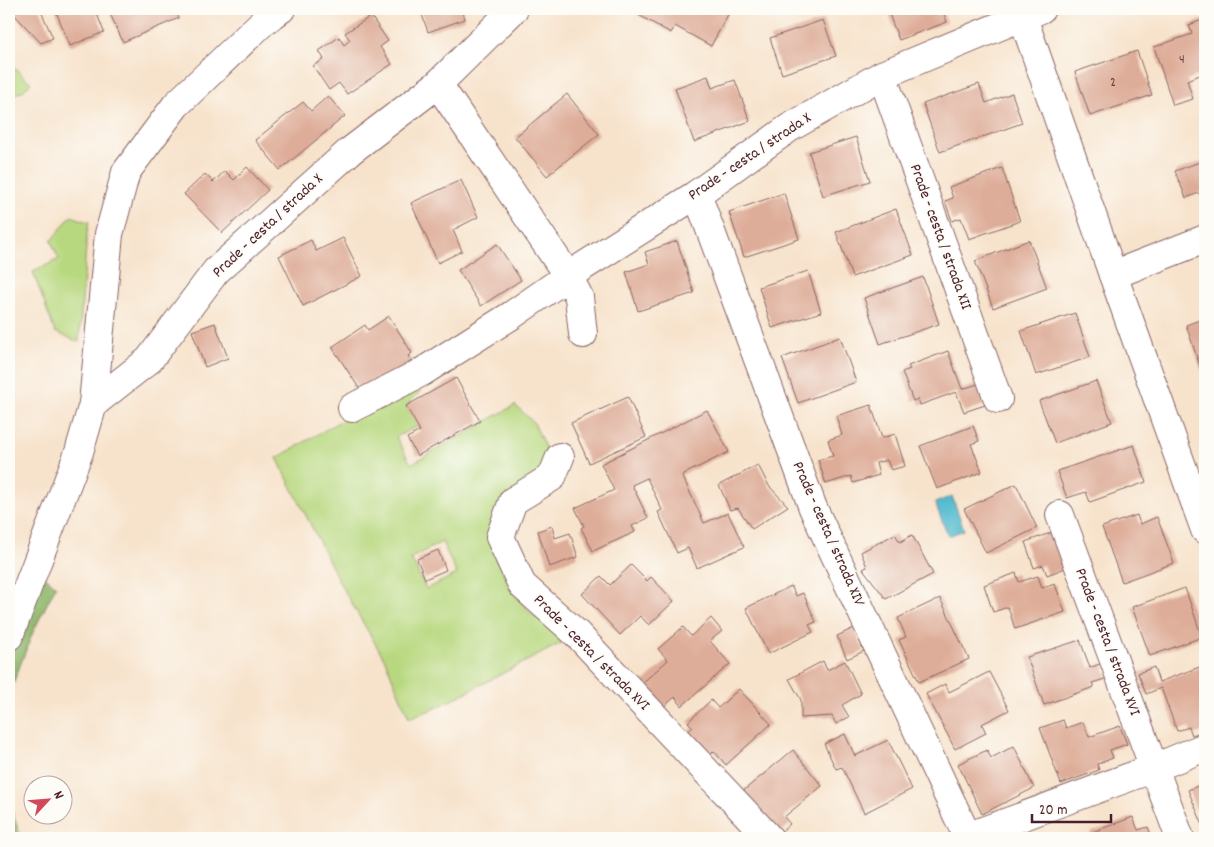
<svg xmlns="http://www.w3.org/2000/svg" width="1214" height="847" font-family="Dekko,sans-serif">
<style>
.green{fill:#b8d87f;stroke:#817c55;fill-rule:evenodd}
.forest{fill:#92b86e;stroke:#6e6c4c}
.water{fill:#52bbcf;stroke:#4e6d7d}
.building{fill:#dead99}
.lines{fill:none;stroke-linecap:round;stroke-linejoin:round}
.minor-casing{stroke:#876463;stroke-width:30}
.minor{stroke:#fff;stroke-width:28}
.labels{text-anchor:middle;dominant-baseline:central;stroke-width:4;stroke-linejoin:round;paint-order:stroke}
.number-label{font-size:14px;fill:#6f4246}
.street-label{font-size:16px;fill:#4a1f2b;stroke:#fdfcf7}
</style>
<rect width="100%" height="100%" fill="#fdfcf7"/>
<filter id="ink" filterUnits="userSpaceOnUse"><feTurbulence type="fractalNoise" baseFrequency=".02" numOctaves="2"/><feDisplacementMap in="SourceGraphic" scale="10" xChannelSelector="R" yChannelSelector="G"/><feConvolveMatrix kernelMatrix="1 2 1 2 8 2 1 2 1" color-interpolation-filters="sRGB"/></filter>
<filter id="wash" filterUnits="userSpaceOnUse"><feTurbulence type="fractalNoise" baseFrequency=".0096" numOctaves="4" result="noise"/><feDisplacementMap in="SourceGraphic" scale="20" xChannelSelector="R" yChannelSelector="G"/><feGaussianBlur stdDeviation="1.12" result="paint"/><feColorMatrix in="noise" values="0 0 0 0 0 0 0 0 0 0 0 0 0 0 0 0 0 1.4 0 .05"/><feComposite in="paint" operator="in"/></filter>
<g filter="url(#wash)">
<rect width="100%" height="100%" fill="#f7e3cc"/>
<g class="green">
<polygon points="9,63 31,83 24,90 9,97"/>
<polygon points="71,216 89,222 87,233 79,342 55,332 33,272 59,259 51,241"/>
<path d="M 417,383 L 420,392 L 406,406 L 418,426 L 396,437 L 411,464 L 515,405 L 534,423 L 557,473 L 510,510 L 516,594 L 531,614 L 571,638 L 436,708 L 409,718 L 385,660 L 342,587 L 277,458 L 337,423 ZM 442,542 L 457,574 L 426,589 L 411,558 Z"/>
</g>
<g class="forest">
<polygon points="43,575 56,586 33,632 9,694 9,659"/>
<polygon points="9,801 9,803 21,838 9,838"/>
</g>
<polygon class="water" points="952,496 964,530 948,536 935,503"/>
<g id="blocks">
<g class="building">
<polygon points="9,9 40,9 53,38 41,43"/>
<polygon points="55,9 95,9 104,32 70,46"/>
<polygon points="108,9 186,9 177,13 179,18 123,42"/>
<polygon points="420,9 462,9 465,19 428,32"/>
<polygon points="632,9 731,9 711,46 675,26 671,33 633,12 634,10"/>
<polygon points="887,9 942,9 947,22 899,40"/>
<polygon points="371,16 388,41 380,47 392,64 347,94 339,83 329,90 313,66 324,59 319,51 339,37 344,45 350,40 345,33"/>
<polygon points="1205,19 1205,73 1187,80 1193,99 1173,105 1154,47 1192,34 1189,25"/>
<polygon points="823,20 836,56 782,74 770,38"/>
<polygon points="1137,51 1152,95 1090,116 1075,72"/>
<polygon points="708,76 712,88 735,80 750,121 694,142 675,88"/>
<polygon points="979,84 986,103 1012,93 1022,123 940,152 923,104"/>
<polygon points="567,94 599,134 547,176 515,137"/>
<polygon points="328,96 345,116 280,170 255,140 303,102 311,111"/>
<polygon points="856,137 870,181 823,196 809,152"/>
<polygon points="1205,160 1205,192 1204,191 1186,198 1175,171"/>
<polygon points="247,167 268,190 222,233 184,194 205,174 213,182 225,171 234,180"/>
<polygon points="1002,168 1020,221 969,239 961,218 952,221 945,201 953,198 949,187"/>
<polygon points="461,180 478,217 453,230 462,251 438,263 411,203"/>
<polygon points="784,193 799,239 744,257 729,212"/>
<polygon points="896,209 913,255 852,277 836,232"/>
<polygon points="343,238 362,276 303,306 279,256 311,240 316,251"/>
<polygon points="1029,240 1047,288 993,308 975,261"/>
<polygon points="677,241 694,293 638,311 626,272 649,264 645,252"/>
<polygon points="497,244 521,280 481,306 458,270"/>
<polygon points="808,271 821,312 772,328 759,287"/>
<polygon points="923,277 939,324 880,344 864,298"/>
<polygon points="1075,313 1090,357 1036,375 1021,331"/>
<polygon points="389,316 412,353 408,356 415,366 361,391 332,347 365,325 368,330"/>
<polygon points="1205,318 1205,371 1202,372 1186,325"/>
<polygon points="215,323 228,358 205,367 192,331"/>
<polygon points="840,337 856,382 798,403 782,358"/>
<polygon points="948,351 962,389 978,384 985,405 964,412 956,392 920,405 918,399 913,401 902,372 910,369 908,366"/>
<polygon points="456,378 480,421 417,456 407,438 420,431 406,406"/>
<polygon points="1096,381 1112,422 1055,443 1039,401"/>
<polygon points="628,397 646,437 589,463 571,423"/>
<polygon points="871,405 882,438 895,434 905,466 891,470 887,460 876,463 879,475 853,483 851,476 826,484 818,460 833,456 828,440 842,435 836,416"/>
<polygon points="707,410 729,452 682,475 704,523 728,513 744,547 697,568 688,548 677,553 658,512 662,510 647,478 632,485 648,518 632,526 635,532 593,551 581,528 584,526 575,508 614,490 601,464"/>
<polygon points="973,426 979,441 971,444 982,472 937,489 920,446"/>
<polygon points="1134,445 1146,482 1090,502 1086,492 1067,498 1057,471"/>
<polygon points="758,465 769,486 788,506 752,529 738,508 730,510 719,485"/>
<polygon points="1016,484 1037,528 986,553 964,509"/>
<polygon points="1137,515 1140,524 1157,517 1174,563 1122,582 1102,527"/>
<polygon points="552,526 555,538 570,533 578,557 549,567 538,531"/>
<polygon points="1056,531 1068,567 1047,575 1043,565 1034,568 1025,542"/>
<polygon points="895,534 900,542 912,535 933,574 886,599 863,569 867,567 861,552"/>
<polygon points="438,550 446,570 425,579 417,559"/>
<polygon points="631,565 647,581 651,577 674,601 649,625 640,616 620,635 582,594 601,576 610,585"/>
<polygon points="1016,573 1019,582 1038,576 1042,588 1055,584 1065,612 1015,629 1008,607 993,612 984,585"/>
<polygon points="791,586 796,596 803,593 816,622 809,625 813,632 768,654 746,608"/>
<polygon points="1185,588 1202,637 1150,656 1132,607"/>
<polygon points="940,598 969,659 919,682 899,640 906,637 898,618"/>
<polygon points="711,618 722,631 710,641 730,664 682,706 675,697 661,709 640,685 668,660 658,649 683,627 691,636"/>
<polygon points="854,628 864,651 847,659 837,636"/>
<polygon points="1080,640 1090,668 1102,663 1108,678 1092,683 1094,687 1044,705 1027,657"/>
<polygon points="823,661 827,670 845,661 861,694 842,705 849,717 836,724 832,716 801,718 801,700 789,679"/>
<polygon points="1205,665 1205,731 1192,735 1189,727 1177,731 1161,688 1146,694 1138,673 1154,667 1159,682"/>
<polygon points="989,672 1009,710 982,724 986,733 955,749 926,694 945,684 949,692"/>
<polygon points="739,689 771,724 726,765 714,751 706,759 684,735 693,727 688,722 711,700 718,708"/>
<polygon points="1063,720 1066,728 1083,722 1089,737 1120,726 1127,744 1110,750 1113,758 1097,764 1099,770 1061,784 1040,728"/>
<polygon points="845,734 855,756 888,740 912,789 864,813 842,767 836,769 824,744"/>
<polygon points="1014,746 1034,788 982,814 958,764 987,750 991,758"/>
<polygon points="793,750 822,786 784,817 790,824 779,834 743,791"/>
<polygon points="1205,783 1205,830 1188,790"/>
<polygon points="1133,817 1138,830 1148,827 1152,838 1092,838 1090,833"/>
</g>
</g>
</g>
<g filter="url(#ink)">
<use href="#blocks" fill-opacity="0" stroke="#876463" stroke-width="1"/>
<g class="lines">
<g class="minor-casing">
<g id="minor">
<polyline points="1020,9 1113,275 1205,530"/>
<polyline points="882,75 998,399"/>
<polyline points="438,84 568,276 697,194 789,128 882,75 1041,9"/>
<polyline points="697,194 813,508 968,838"/>
<polyline points="1113,275 1205,239"/>
<polyline points="93,404 149,360 216,271 349,152 438,84 514,9"/>
<polyline points="352,408 422,372 512,315 568,276 579,297 583,334"/>
<polyline points="560,457 552,477 513,501 500,537 522,585 578,635 769,838"/>
<polyline points="1060,515 1180,838"/>
<polyline points="9,636 79,452 93,404 109,234 126,172 176,105 263,22 281,9"/>
<polyline points="964,838 1154,768 1205,747"/>
</g>
</g>
<use href="#minor" class="minor"/>
</g>
</g>
<g class="labels">
<g class="number-label">
<text x="1182" y="60">4</text>
<text x="1113" y="83">2</text>
</g>
<g class="street-label">
<text transform="translate(750 157) rotate(-34)">Prade - cesta / strada X</text>
<text transform="translate(268 226) rotate(-43)">Prade - cesta / strada X</text>
<text transform="translate(940 237) rotate(70)">Prade - cesta / strada XII</text>
<text transform="translate(828 534) rotate(66)">Prade - cesta / strada XIV</text>
<text transform="translate(1107 642) rotate(69)">Prade - cesta / strada XVI</text>
<text transform="translate(591 653) rotate(45)">Prade - cesta / strada XVI</text>
</g>
</g>
<rect width="1214" height="847" fill="none" stroke="#fdfcf7" stroke-width="30"/>
<g transform="translate(48 800) rotate(64)"><circle r="24" fill="#fdfcf7" stroke="#b5a4a5"/>
<path d="M0-4L9 19L0 12L-9 19Z" fill="#d1495b"/>
<text y="-8" font-size="14" font-weight="bold" text-anchor="middle" fill="#4a1f2b">N</text>
</g>
<path d="M1032 814v8h79v-8" fill="none" stroke="#4a1f2b" stroke-width="2.5"/>
<text x="1039" y="814" font-size="15" fill="#4a1f2b" stroke="#fdfcf7" stroke-width="4" paint-order="stroke">20 m</text>
</svg>
